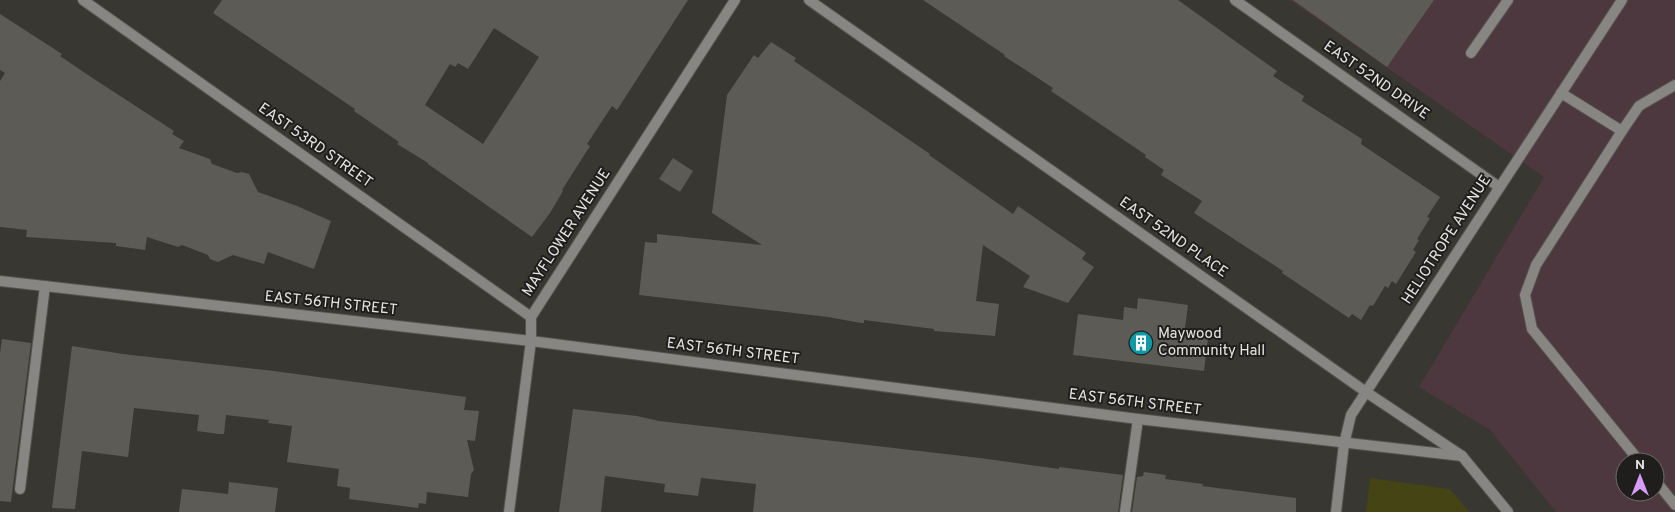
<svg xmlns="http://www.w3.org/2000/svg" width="1675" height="512" font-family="Overpass,sans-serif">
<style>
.industrial{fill:#4c383e;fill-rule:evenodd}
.green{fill:#444415}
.building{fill:#5d5b55;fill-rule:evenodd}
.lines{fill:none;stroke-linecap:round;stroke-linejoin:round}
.lane-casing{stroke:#55534d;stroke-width:12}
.street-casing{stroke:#55534d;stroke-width:12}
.lane{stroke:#888683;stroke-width:10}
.street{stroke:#888683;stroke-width:10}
.labels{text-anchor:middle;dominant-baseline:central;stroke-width:4;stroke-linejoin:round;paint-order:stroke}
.street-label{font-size:15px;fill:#e7e5e2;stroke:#1f1e1c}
.poi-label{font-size:15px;fill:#e7e5e2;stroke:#1f1e1c;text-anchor:start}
</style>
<rect width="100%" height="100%" fill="#393731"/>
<path class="industrial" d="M 1290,0 L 1675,0 L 1675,512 L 1556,512 L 1490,430 L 1419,387 L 1544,177 ZM 1625,462 L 1655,462 L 1655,492 L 1625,492 Z"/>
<polygon class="green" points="1370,478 1450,489 1469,512 1366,512"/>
<g class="building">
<path d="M 222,0 L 688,0 L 617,110 L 612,106 L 587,144 L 590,146 L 562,190 L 563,191 L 550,213 L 532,237 L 428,164 L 428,163 L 397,144 L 399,142 L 354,111 L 355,109 L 213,13 ZM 494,28 L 539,57 L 483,144 L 425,105 L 450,64 L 455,67 L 458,63 L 468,69 Z"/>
<polygon points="923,0 1178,0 1277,71 1273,76 1304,96 1302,101 1362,139 1361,144 1440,197 1427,217 1430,218 1417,239 1419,240 1413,250 1416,252 1396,284 1392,281 1388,288 1385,286 1373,306 1370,305 1361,320 1352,314 1349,318 1282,273 1283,271 1194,213 1202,201 1161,175 1164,170 1145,157 1146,155 1051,91 1053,88 1004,56 1005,55"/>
<polygon points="1293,0 1434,0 1387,67"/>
<polygon points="0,14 62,54 60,56 91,77 174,131 172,134 184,141 179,148 210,159 212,164 237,173 242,172 249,174 258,192 297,206 331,221 314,269 268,252 264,264 233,255 218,262 210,259 208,255 182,245 178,247 147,237 145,250 116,246 116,243 26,237 27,230 0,227 0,81 5,73 0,70"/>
<polygon points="771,42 796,58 794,61 930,154 929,155 1013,214 1018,206 1086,253 1082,259 1094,267 1068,303 1023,287 1030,276 983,245 976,301 999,304 995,336 934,331 934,329 864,320 864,323 861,323 828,317 639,295 645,242 657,243 657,234 762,245 712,213 727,95 754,55 758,58"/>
<polygon points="673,158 693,171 680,192 659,179"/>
<polygon points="1138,298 1188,305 1185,328 1209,331 1204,371 1073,355 1078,314 1123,320 1124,307 1137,309"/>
<polygon points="2,339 31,343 11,502 0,501 0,353"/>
<polygon points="72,346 123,354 274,371 466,397 464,410 479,411 475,441 467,440 474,470 471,474 468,497 427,492 426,504 419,503 418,508 349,499 350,488 337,486 339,469 287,462 292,426 268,423 269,420 226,415 224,434 219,434 197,431 199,415 134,408 128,457 82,451 75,509 52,508"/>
<polygon points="573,409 637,416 659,421 980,458 1059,469 1059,467 1123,475 1118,512 753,512 756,484 701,478 698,496 664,492 665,484 605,476 601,512 559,512"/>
<polygon points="1144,472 1166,475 1165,479 1203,484 1202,486 1296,498 1296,512 1132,512 1137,477 1143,476"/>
<polygon points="229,482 278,488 275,512 179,512 182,489 228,494"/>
</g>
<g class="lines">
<g class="lane-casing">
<g id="lane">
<polyline points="1471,53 1508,0"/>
<polyline points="1561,93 1622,131 1639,106 1675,85"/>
<polyline points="1622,131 1536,265 1525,295 1532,329 1640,462"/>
<polyline points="1655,480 1675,505"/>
<polyline points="20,489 45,286"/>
<polyline points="1125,512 1138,419"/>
</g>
</g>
<g class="street-casing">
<g id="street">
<polyline points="83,0 531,317"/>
<polyline points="809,0 1366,392 1462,456 1508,512"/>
<polyline points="1235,0 1499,187"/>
<polyline points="0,281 531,341 1138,419 1462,456"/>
<polyline points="509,512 531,341 531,317 735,0"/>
<polyline points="1336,512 1344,444 1351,415 1622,0"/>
</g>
</g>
<use href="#lane" class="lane"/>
<use href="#street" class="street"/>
</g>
<defs>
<g id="building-disc" transform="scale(1.25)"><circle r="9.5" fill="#0f9aa8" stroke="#1f1e1c"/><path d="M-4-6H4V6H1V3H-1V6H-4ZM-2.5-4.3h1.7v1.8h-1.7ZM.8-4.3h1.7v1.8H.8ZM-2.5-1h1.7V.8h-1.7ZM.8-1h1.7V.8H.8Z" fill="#fff"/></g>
</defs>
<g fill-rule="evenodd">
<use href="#building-disc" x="1141" y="343"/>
</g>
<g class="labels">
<g class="street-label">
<text transform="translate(1376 81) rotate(35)">EAST 52ND DRIVE</text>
<text transform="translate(315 146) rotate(35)">EAST 53RD STREET</text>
<text transform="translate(567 233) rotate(-57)">MAYFLOWER AVENUE</text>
<text transform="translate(1173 238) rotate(35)">EAST 52ND PLACE</text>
<text transform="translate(1447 240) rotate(-57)">HELIOTROPE AVENUE</text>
<text transform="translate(331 304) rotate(6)">EAST 56TH STREET</text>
<text transform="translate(733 352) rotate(7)">EAST 56TH STREET</text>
<text transform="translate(1135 403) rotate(7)">EAST 56TH STREET</text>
</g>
<g class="poi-label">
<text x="1158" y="334">Maywood<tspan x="1158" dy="17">Community Hall</tspan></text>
</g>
</g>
<g transform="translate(1640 477)"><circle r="24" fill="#1f1e1c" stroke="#6f6e6b"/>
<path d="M0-4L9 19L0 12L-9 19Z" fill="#d79bf9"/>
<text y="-8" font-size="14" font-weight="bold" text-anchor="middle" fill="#e7e5e2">N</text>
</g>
</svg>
